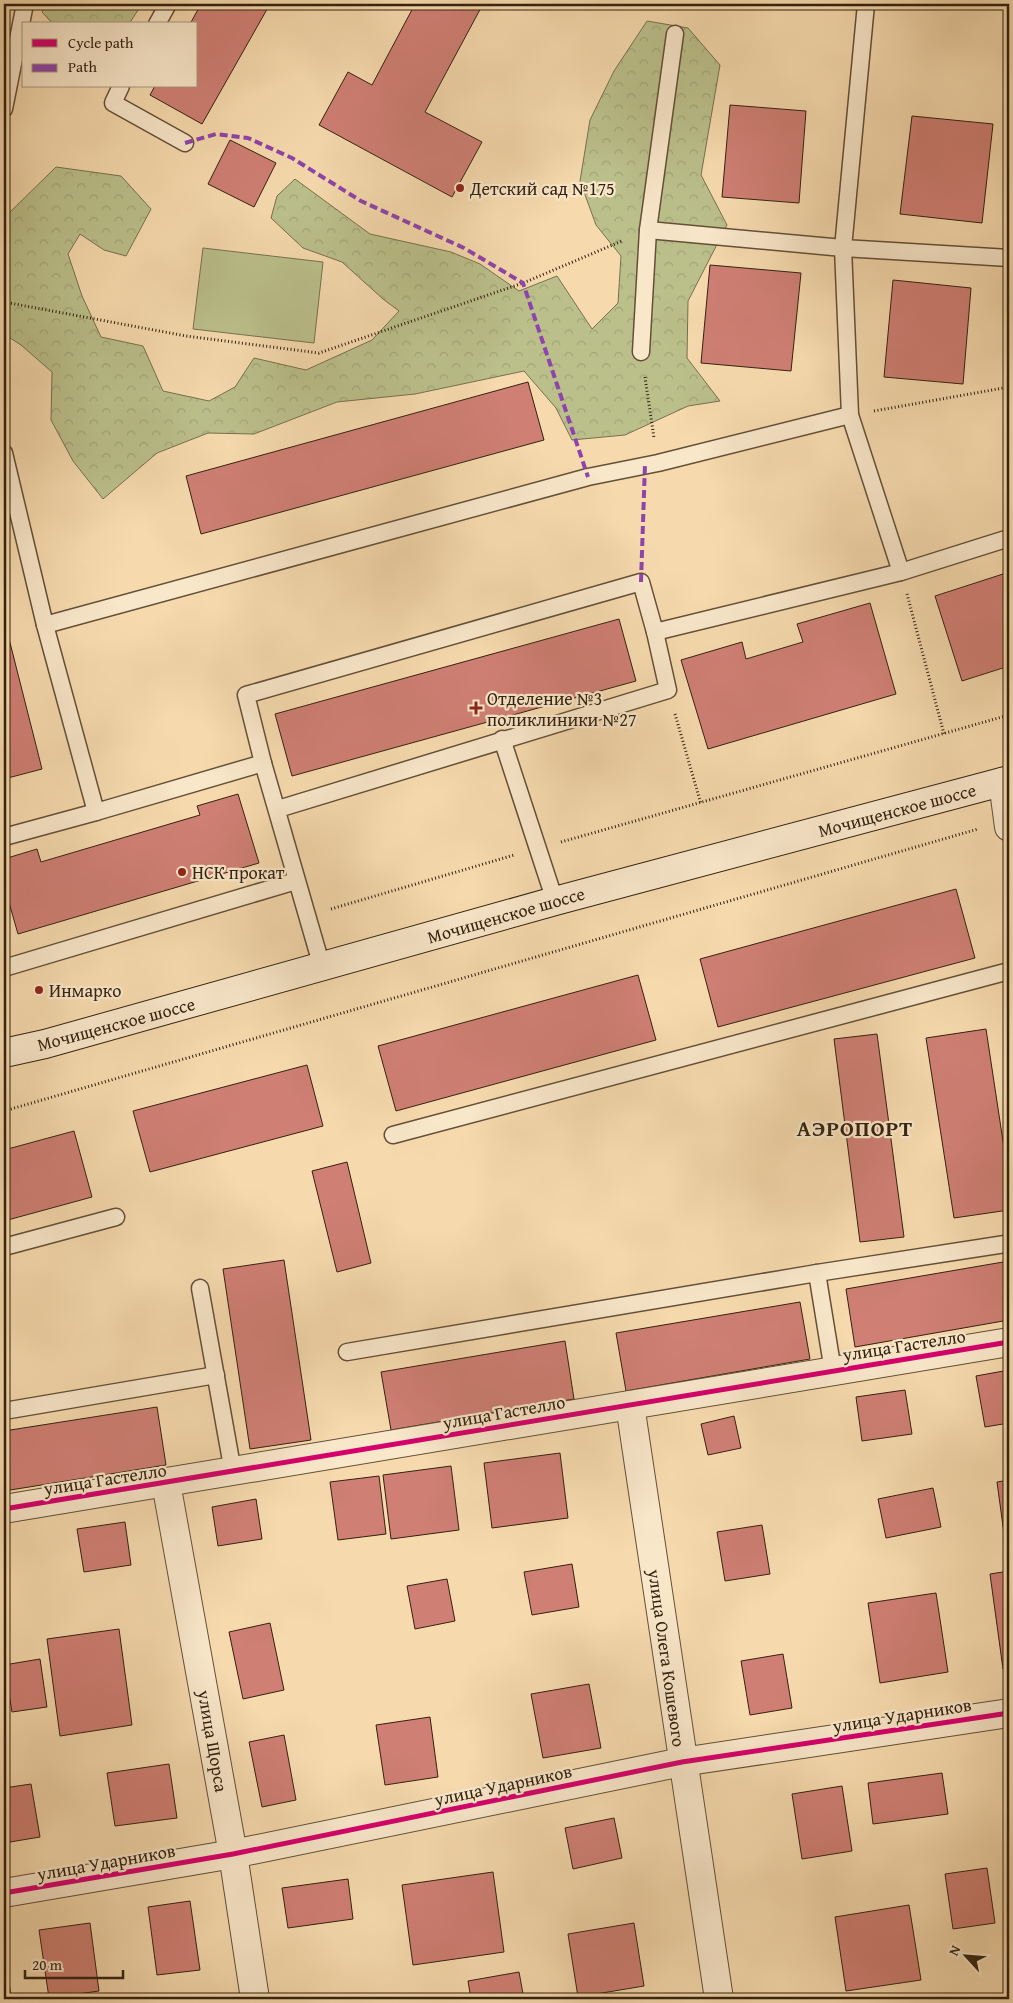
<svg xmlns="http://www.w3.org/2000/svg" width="1013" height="2003" font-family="'Gentium Book Plus',serif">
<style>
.grass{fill:#bbc08b;stroke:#77704d}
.forest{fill:url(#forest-crowns);stroke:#77704d}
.building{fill:#cf7f74;stroke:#33210f}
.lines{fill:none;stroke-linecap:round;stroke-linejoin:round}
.lane-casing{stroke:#644f37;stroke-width:19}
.street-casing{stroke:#644f37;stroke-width:30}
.secondary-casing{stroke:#33210f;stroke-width:30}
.path{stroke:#33210f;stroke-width:3;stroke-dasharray:1 2.5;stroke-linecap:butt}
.lane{stroke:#f9e7ca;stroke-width:16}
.street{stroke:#f9e7ca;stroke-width:28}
.secondary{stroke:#f9e7ca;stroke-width:28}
.quiet{stroke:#8e44ad;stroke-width:4;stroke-dasharray:8 4;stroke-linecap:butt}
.cycleway-casing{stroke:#f9e7ca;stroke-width:8}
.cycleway{stroke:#d6006c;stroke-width:5}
.poi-dot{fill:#8f2418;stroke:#f9e7ca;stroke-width:2}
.labels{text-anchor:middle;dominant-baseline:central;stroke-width:4.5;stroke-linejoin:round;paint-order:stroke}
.poi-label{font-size:18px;fill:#33210f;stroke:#f9e7ca;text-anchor:start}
.street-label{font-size:18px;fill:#33210f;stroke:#f9e7ca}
.district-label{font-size:22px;font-weight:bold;letter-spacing:1px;fill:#33210f;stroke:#f9e7ca}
</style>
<defs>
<pattern id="forest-crowns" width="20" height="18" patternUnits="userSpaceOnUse" patternTransform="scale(1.25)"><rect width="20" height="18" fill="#bbc08b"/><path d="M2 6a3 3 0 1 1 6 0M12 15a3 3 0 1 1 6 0" fill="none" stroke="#a1a577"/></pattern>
</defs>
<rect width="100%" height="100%" fill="#f6daae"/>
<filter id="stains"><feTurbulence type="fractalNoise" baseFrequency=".004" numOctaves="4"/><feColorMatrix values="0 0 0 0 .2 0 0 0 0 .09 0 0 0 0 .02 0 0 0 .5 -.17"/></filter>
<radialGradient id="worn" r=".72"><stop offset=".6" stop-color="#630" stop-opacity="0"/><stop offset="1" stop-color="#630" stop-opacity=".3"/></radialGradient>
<polygon class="grass" points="203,248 323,262 314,343 193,329"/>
<g class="forest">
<polygon points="46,4 142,4 129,24 53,24 42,12"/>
<polygon points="647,21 688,28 720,65 701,175 727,225 688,301 687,358 720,401 688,406 625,435 572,440 556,408 524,371 415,394 337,402 254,434 208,433 157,453 103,499 73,461 51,420 52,372 21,345 4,334 4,237 7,215 56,167 121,176 151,209 126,256 104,250 80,234 68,254 82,296 101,337 143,346 163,391 209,401 235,387 254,358 306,370 372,340 399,311 383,299 342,262 303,248 271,218 277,196 295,179 370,234 451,252 480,264 519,291 557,276 592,329 618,303 621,256 596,225 580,181 590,120 614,71"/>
</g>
<g class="building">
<polygon points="201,4 270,4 202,124 150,95 155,86 196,86 196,24 190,24"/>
<polygon points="415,4 483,4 425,112 482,142 452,197 319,125 348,72 372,85"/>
<polygon points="730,105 806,111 799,203 722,197"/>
<polygon points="912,116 993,124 982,223 900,214"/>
<polygon points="230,140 276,163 254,207 208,184"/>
<polygon points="710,265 801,273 791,371 701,363"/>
<polygon points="893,280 971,288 963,384 884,377"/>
<polygon points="528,382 544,440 201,534 186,476"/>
<polygon points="1003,574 1009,592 1009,666 962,681 935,596"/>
<polygon points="870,603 896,694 708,749 681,660 742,642 746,659 803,642 797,624"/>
<polygon points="4,619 42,769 4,779"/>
<polygon points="619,619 636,681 292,776 275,714"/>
<polygon points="238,794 259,863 18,934 4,885 4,859 37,849 41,862 200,815 197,806"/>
<polygon points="956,889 975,958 718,1027 700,959"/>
<polygon points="638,975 656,1040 396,1111 378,1046"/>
<polygon points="986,1029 1009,1181 1009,1210 954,1218 926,1038"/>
<polygon points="877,1034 904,1237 860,1242 834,1039"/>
<polygon points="307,1065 323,1126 150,1172 133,1111"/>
<polygon points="74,1131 92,1197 4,1221 4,1150"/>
<polygon points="347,1162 371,1263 337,1272 312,1171"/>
<polygon points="284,1260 311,1440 250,1449 223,1269"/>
<polygon points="1009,1261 1009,1320 855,1347 846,1289"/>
<polygon points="800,1302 810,1359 626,1391 616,1333"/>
<polygon points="565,1341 574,1399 391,1430 381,1372"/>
<polygon points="1009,1370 1009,1423 985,1427 976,1376"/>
<polygon points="905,1390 912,1434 862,1441 856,1397"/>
<polygon points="157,1407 166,1465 4,1491 4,1431"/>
<polygon points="734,1416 741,1448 708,1455 701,1424"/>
<polygon points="560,1453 568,1518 492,1528 484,1463"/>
<polygon points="451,1466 459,1530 391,1539 383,1475"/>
<polygon points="379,1476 386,1534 338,1540 330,1482"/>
<polygon points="1009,1480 1009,1541 1005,1541 997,1482"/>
<polygon points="933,1488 941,1527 886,1538 878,1499"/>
<polygon points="256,1499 262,1539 218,1546 212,1507"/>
<polygon points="125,1522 131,1565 84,1572 77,1529"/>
<polygon points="762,1525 770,1574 725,1581 717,1532"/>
<polygon points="4,1553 9,1580 4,1581"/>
<polygon points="572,1564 579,1607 532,1615 524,1572"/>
<polygon points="1009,1571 1009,1668 1003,1669 990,1574"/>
<polygon points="447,1579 455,1621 415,1629 407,1586"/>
<polygon points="936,1593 948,1672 880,1683 868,1603"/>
<polygon points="270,1623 284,1690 243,1699 229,1632"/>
<polygon points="119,1629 132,1725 60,1736 47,1639"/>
<polygon points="783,1654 792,1708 750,1715 741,1661"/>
<polygon points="40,1659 47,1707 12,1712 4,1665"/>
<polygon points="589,1684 601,1748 543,1758 531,1694"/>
<polygon points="430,1717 438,1777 385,1785 376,1725"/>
<polygon points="284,1735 296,1800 262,1807 249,1742"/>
<polygon points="169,1764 177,1818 115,1826 107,1773"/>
<polygon points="942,1773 948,1814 873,1824 868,1783"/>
<polygon points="31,1784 40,1837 4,1843 4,1788"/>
<polygon points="842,1786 852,1851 802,1859 792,1794"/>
<polygon points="614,1818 622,1858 573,1869 565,1828"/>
<polygon points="987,1868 995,1923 953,1929 945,1874"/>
<polygon points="493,1872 504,1952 413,1965 402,1885"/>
<polygon points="348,1879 353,1919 288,1928 282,1888"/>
<polygon points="190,1901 200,1970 157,1975 148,1907"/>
<polygon points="909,1905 921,1980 846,1991 835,1917"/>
<polygon points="90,1923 99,1991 49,1998 39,1930"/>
<polygon points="634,1923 644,1986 578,1997 568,1934"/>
<polygon points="4,1940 11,1998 4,1999"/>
<polygon points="519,1972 524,1999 471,1999 468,1981"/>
<polygon points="355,1996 355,1999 333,1999"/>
</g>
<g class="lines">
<g class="lane-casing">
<g id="lane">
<polyline points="866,4 843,248 1009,258"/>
<polyline points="157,24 168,4"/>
<polyline points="121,86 113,103 185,143"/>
<polyline points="4,109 25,4"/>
<polyline points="648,230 843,248 850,415 901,572"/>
<polyline points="641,352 648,230 675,34"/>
<polyline points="4,453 45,625"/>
<polyline points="655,632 901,572 1009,538"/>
<polyline points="502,739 555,901"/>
<polyline points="263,763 96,812 45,625 588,477 658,463 850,415"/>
<polyline points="278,809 668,690 655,632 641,582 246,695 263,763 322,967"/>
<polyline points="4,837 96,812"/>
<polyline points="4,968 296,881"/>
<polyline points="393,1135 1009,971"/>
<polyline points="4,1247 116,1217"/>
<polyline points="817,1273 833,1371"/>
<polyline points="200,1288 233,1472"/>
<polyline points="347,1352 817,1273 1005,1244"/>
<polyline points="4,1411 216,1375"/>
</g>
</g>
<g class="street-casing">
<g id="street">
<polyline points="1003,782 1009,827"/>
<polyline points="630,1405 719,1999"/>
<polyline points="166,1483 233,1854 255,1999"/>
<polyline points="4,1509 1009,1342"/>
<polyline points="4,1893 233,1854 682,1762 1009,1713"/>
</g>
</g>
<g class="secondary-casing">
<polyline id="secondary" points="4,1053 45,1044 555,901 1009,780"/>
</g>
<g class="path">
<polyline points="4,302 186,336 319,353 523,283 622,241"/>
<polyline points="645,377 654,438"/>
<polyline points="874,411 1009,387"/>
<polyline points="907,594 944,734"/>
<polyline points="675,714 701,804"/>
<polyline points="561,842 1009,715"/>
<polyline points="331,909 514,855"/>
<polyline points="4,1111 978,829"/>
</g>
<use href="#lane" class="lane"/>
<use href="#street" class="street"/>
<use href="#secondary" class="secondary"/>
<g class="quiet">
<polyline points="185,143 216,134 248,138 292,158 361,201 464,248 523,283 588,477"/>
<polyline points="641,582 645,464"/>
</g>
<g class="cycleway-casing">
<g id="cycleway">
<polyline points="4,1509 1009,1342"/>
<polyline points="4,1893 233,1854 682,1762 1009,1713"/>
</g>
</g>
<use href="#cycleway" class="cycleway"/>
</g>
<g class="poi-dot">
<circle cx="460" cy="188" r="5"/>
<path d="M473.5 700.5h5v5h5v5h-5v5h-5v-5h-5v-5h5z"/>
<circle cx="182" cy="872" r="5"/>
<circle cx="39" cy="990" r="5"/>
</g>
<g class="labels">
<g class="poi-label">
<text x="470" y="188">Детский сад №175</text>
<text x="487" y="698">Отделение №3<tspan x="487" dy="21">поликлиники №27</tspan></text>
<text x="192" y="872">НСК прокат</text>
<text x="49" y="990">Инмарко</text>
</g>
<g class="street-label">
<text transform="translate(897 810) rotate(-15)">Мочищенское шоссе</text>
<text transform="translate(506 915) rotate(-16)">Мочищенское шоссе</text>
<text transform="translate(116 1024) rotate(-15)">Мочищенское шоссе</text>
<text transform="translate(904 1345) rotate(-9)">улица Гастелло</text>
<text transform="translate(504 1412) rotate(-10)">улица Гастелло</text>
<text transform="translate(105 1479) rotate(-9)">улица Гастелло</text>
<text transform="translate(667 1658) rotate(82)">улица Олега Кошевого</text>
<text transform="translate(902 1715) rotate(-9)">улица Ударников</text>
<text transform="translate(213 1741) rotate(80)">улица Щорса</text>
<text transform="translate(503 1785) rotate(-12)">улица Ударников</text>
<text transform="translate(106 1862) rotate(-10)">улица Ударников</text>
</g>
<g class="district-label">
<text x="855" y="1128">АЭРОПОРТ</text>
</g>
</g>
<rect width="1013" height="2003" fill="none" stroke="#f6daae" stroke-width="20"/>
<rect x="5" y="5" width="1003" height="1993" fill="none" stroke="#33210f" stroke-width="2.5"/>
<rect x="10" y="10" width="993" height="1983" fill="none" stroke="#33210f"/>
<rect x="22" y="22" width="175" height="65" fill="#f9e7ca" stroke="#aa987f"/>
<rect x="32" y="39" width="25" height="8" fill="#d6006c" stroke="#aa987f"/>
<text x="68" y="48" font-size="15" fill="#33210f">Cycle path</text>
<rect x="32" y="64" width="25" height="8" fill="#8e44ad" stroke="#aa987f"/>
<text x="68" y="72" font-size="15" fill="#33210f">Path</text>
<g transform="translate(966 1956) rotate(296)" stroke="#f9e7ca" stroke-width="4" paint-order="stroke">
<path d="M0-4L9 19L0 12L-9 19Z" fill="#33210f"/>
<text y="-8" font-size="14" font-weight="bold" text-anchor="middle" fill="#33210f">N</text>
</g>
<path d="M25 1970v8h98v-8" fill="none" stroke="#33210f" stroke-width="2.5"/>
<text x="32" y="1970" font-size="15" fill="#33210f" stroke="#f9e7ca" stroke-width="4" paint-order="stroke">20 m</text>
<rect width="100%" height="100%" filter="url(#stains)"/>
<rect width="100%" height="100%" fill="url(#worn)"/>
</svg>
